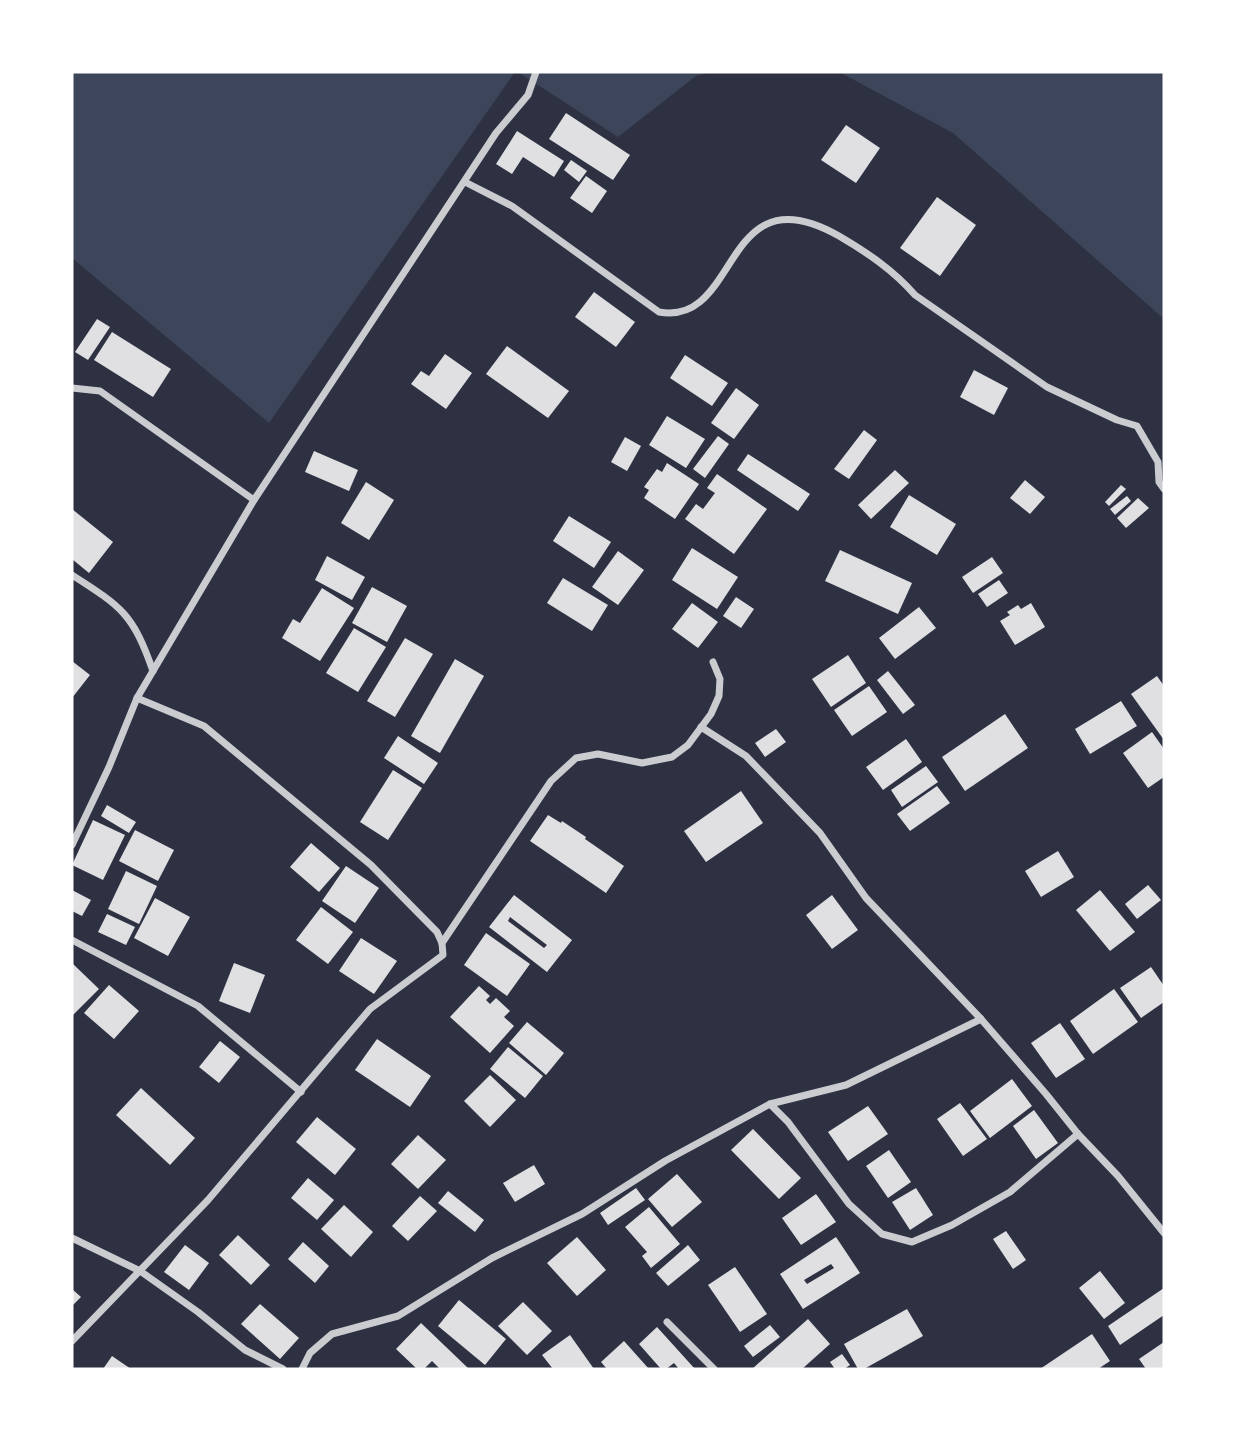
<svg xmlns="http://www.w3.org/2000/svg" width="1236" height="1441" font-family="'Open Sans',sans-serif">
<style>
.green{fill:#3c4559}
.building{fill:#e0e0e3;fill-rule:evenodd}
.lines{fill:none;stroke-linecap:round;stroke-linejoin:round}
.minor{stroke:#caccd0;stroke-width:7}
</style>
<rect width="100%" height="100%" fill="#2d3142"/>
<g class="green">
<polygon points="72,72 515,72 269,423 72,258"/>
<polygon points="518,72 711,72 696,76 618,137"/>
<polygon points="839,72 1164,72 1164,319 953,133"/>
</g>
<g class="building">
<polygon points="566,113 630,155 613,180 549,139"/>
<polygon points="846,125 880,148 856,183 821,160"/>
<polygon points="517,131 564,161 554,177 523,157 512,174 496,164"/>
<polygon points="571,160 587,171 579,182 564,170"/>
<polygon points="586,176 607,191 592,213 570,198"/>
<polygon points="937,197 976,225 940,276 900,248"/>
<polygon points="594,292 635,322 616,347 575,317"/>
<polygon points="97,319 110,327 88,360 75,352"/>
<polygon points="112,332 171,369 153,397 94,360"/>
<polygon points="507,346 569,391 548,418 486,374"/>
<polygon points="445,354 472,373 446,409 411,384 421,371 429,376"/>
<polygon points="685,355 728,383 712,406 670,378"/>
<polygon points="974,370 1008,388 994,415 960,397"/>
<polygon points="736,388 759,405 734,439 711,423"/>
<polygon points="667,416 705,439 686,468 649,445"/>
<polygon points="864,430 877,440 849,479 834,469"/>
<polygon points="718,436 729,444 705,478 693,469"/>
<polygon points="625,437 641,446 627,471 611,462"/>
<polygon points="314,451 358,470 349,491 305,472"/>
<polygon points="748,454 810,494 798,511 737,470"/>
<polygon points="667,463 699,484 675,519 644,498 649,490 644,487 657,469 662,472"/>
<polygon points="895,470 909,483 871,519 858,505"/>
<polygon points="717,474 767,509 734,554 685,519 696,504 703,509 715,493 707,488"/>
<polygon points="1025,480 1045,497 1030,514 1010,498"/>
<polygon points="366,482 394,500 369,540 341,523"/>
<polygon points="1121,485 1126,489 1109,506 1105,502"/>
<polygon points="909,495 956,524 937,555 890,527"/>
<polygon points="1127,496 1131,501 1115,515 1110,509"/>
<polygon points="1138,498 1149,508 1126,528 1117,518"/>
<polygon points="72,509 113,542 89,573 72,559"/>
<polygon points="569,516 611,542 594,568 553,541"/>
<polygon points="692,548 738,577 717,609 672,580"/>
<polygon points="840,550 912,583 898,614 825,581"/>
<polygon points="618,551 644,570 618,605 592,587"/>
<polygon points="327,556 365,577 352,600 315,580"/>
<polygon points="992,557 1003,573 973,593 962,577"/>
<polygon points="563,578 608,605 592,631 547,603"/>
<polygon points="999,580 1008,593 987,607 978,594"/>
<polygon points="372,587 407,606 387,642 352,623"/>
<polygon points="322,588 354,608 320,661 282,638 293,619 300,623"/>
<polygon points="736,597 754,609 741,628 723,616"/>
<polygon points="692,603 718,622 698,648 672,629"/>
<polygon points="1031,603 1045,627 1015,645 1000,621 1010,615 1007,612 1018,605 1021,609"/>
<polygon points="919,607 936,628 895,659 879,638"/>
<polygon points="354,628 386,647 358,692 326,673"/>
<polygon points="405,638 433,654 395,717 367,701"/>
<polygon points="848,655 866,683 831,707 812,679"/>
<polygon points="455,659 484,676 440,753 411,736"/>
<polygon points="72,661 90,675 72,698"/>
<polygon points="888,671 915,705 903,714 877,680"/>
<polygon points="1157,676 1164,686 1164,740 1131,694"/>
<polygon points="869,686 887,712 852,736 834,710"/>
<polygon points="1121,701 1137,726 1090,754 1075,729"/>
<polygon points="1005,714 1028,748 965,791 942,757"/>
<polygon points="776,729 786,742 765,757 755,743"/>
<polygon points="1152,732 1164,749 1164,777 1148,788 1123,753"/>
<polygon points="398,736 438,763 424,784 384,758"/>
<polygon points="906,739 922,762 883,790 866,767"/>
<polygon points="926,766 938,782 902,807 891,790"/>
<polygon points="393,770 422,788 388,840 360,822"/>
<polygon points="937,786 950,803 910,831 897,814"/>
<polygon points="741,791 763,823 706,862 684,831"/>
<polygon points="107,805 136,822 129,833 101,816"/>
<polygon points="548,815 561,823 562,821 586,837 585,839 624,866 606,893 530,841"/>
<polygon points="93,820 125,835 103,880 72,865"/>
<polygon points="135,830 174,850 158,881 119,861"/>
<polygon points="311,843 340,868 319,892 290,867"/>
<polygon points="1058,851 1074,877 1041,897 1025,871"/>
<polygon points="346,866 379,888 355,923 322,901"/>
<polygon points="126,871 157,886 139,924 108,909"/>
<polygon points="1148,885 1161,900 1137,919 1125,904"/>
<polygon points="72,890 91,900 82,916 72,911"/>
<polygon points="1100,890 1135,932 1110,951 1076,910"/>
<path d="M 514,895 L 572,940 L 547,972 L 489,927 ZM 510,917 L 547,945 L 544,948 L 508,921 Z"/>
<polygon points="832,895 858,930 832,949 806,915"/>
<polygon points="155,898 190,917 168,956 134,938"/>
<polygon points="321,907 353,932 328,964 296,940"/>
<polygon points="107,914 135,927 126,945 98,932"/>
<polygon points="486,933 530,964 507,996 464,965"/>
<polygon points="361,938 397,961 374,994 339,971"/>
<polygon points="72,963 99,989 73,1015 72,1014"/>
<polygon points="234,963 265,975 250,1013 219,1001"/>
<polygon points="1151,967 1164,986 1164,1002 1141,1018 1120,988"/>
<polygon points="109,985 139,1011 114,1039 84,1013"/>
<polygon points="479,986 490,996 486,1000 490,1004 496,998 510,1011 504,1017 514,1026 490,1053 450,1017"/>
<polygon points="1114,989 1138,1022 1093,1054 1070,1021"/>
<polygon points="527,1022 564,1053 546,1075 509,1043"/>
<polygon points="1060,1023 1085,1059 1056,1078 1031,1043"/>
<polygon points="377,1039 431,1076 410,1107 355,1070"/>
<polygon points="220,1041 240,1057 219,1083 199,1067"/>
<polygon points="508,1047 543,1076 525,1098 490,1069"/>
<polygon points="490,1075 516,1100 490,1127 464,1101"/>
<polygon points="1012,1079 1032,1106 990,1138 970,1111"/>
<polygon points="141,1088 195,1138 170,1165 116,1115"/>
<polygon points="960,1103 987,1139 963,1156 937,1119"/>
<polygon points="868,1106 888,1134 848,1161 828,1132"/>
<polygon points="1034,1110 1058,1143 1036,1159 1013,1126"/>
<polygon points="317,1117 356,1149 335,1175 296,1142"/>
<polygon points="753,1129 801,1178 779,1199 731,1150"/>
<polygon points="418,1135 446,1160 418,1189 391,1164"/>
<polygon points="889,1150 911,1182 888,1198 866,1166"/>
<polygon points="534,1165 545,1184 515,1202 503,1183"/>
<polygon points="677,1174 702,1202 672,1227 648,1199"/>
<polygon points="308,1178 334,1200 317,1220 291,1198"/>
<polygon points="636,1188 645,1200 608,1225 600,1213"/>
<polygon points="916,1188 933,1215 910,1230 892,1202"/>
<polygon points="448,1191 484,1220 475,1232 438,1203"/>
<polygon points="816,1194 836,1222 801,1245 782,1218"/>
<polygon points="420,1196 437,1211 408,1241 392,1226"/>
<polygon points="344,1205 373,1232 351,1257 321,1229"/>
<polygon points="649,1207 680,1244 651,1268 642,1256 647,1252 625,1227"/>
<polygon points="1006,1231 1026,1260 1013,1269 993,1239"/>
<polygon points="238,1235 270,1265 251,1285 219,1255"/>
<polygon points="577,1237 606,1270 577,1296 547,1263"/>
<path d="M 836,1237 L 860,1273 L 803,1309 L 780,1274 ZM 831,1264 L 834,1268 L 807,1284 L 804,1280 Z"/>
<polygon points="303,1242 329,1266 315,1283 288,1259"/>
<polygon points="185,1245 209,1263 189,1290 164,1272"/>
<polygon points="688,1245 700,1260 668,1286 656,1273"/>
<polygon points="735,1267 767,1314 740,1332 708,1285"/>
<polygon points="1100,1271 1125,1303 1104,1319 1079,1288"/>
<polygon points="1164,1288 1164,1315 1120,1345 1108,1326"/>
<polygon points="72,1289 81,1297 72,1306"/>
<polygon points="459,1300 506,1339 485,1365 438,1326"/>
<polygon points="523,1302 552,1331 527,1355 498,1326"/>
<polygon points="260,1304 299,1338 280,1359 241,1324"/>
<polygon points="907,1309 923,1336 864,1369 858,1369 844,1344"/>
<polygon points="808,1319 830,1344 802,1369 752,1369"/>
<polygon points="421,1323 469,1369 440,1369 432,1361 424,1369 417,1369 396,1349"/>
<polygon points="770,1325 780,1337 753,1357 744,1346"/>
<polygon points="657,1327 695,1369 679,1369 674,1363 666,1369 661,1369 639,1344"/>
<polygon points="1092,1334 1110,1361 1098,1369 1040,1369"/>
<polygon points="570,1335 594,1369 553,1369 542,1355"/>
<polygon points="624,1341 649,1369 607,1369 601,1362"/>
<polygon points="1164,1342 1164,1369 1146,1369 1139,1359"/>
<polygon points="842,1354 850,1365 844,1369 835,1369 830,1362"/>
<polygon points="112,1356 131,1369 103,1369"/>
</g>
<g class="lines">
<g class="minor">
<path d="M 465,182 L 512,206 L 659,312 C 741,327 721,169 839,236 C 868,253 893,270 915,295 L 1047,387 L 1117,420 L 1137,426 L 1158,462 L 1159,482 L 1164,489"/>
<polyline points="72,388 100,391 254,500"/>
<path d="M 72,575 C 122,607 133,614 153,671"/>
<polyline points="701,727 746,756 820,833 866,898 981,1019 1046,1094 1078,1134 1118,1176 1164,1233"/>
<polyline points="72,845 109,767 137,698 254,500 496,133 528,95 536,72"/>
<polyline points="72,940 198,1006 301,1092"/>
<polyline points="442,943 551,781 576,758 598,754 642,763 672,757 688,745 711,714 719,696 720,679 713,662"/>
<polyline points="770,1104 788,1122 849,1204 882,1234 912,1242 952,1225 1010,1192 1078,1134"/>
<polyline points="72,1238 140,1271 198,1312 245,1350 283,1369"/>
<polyline points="667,1322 714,1369"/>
<polyline points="72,1341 208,1200 370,1009 443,955 442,943 437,932 371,865 204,726 137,698"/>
<polyline points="302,1369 310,1353 332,1334 398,1316 492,1258 582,1214 665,1161 770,1104 846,1085 981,1019"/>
</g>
</g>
<rect width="1236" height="1441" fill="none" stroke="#ffffff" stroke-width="147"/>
</svg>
